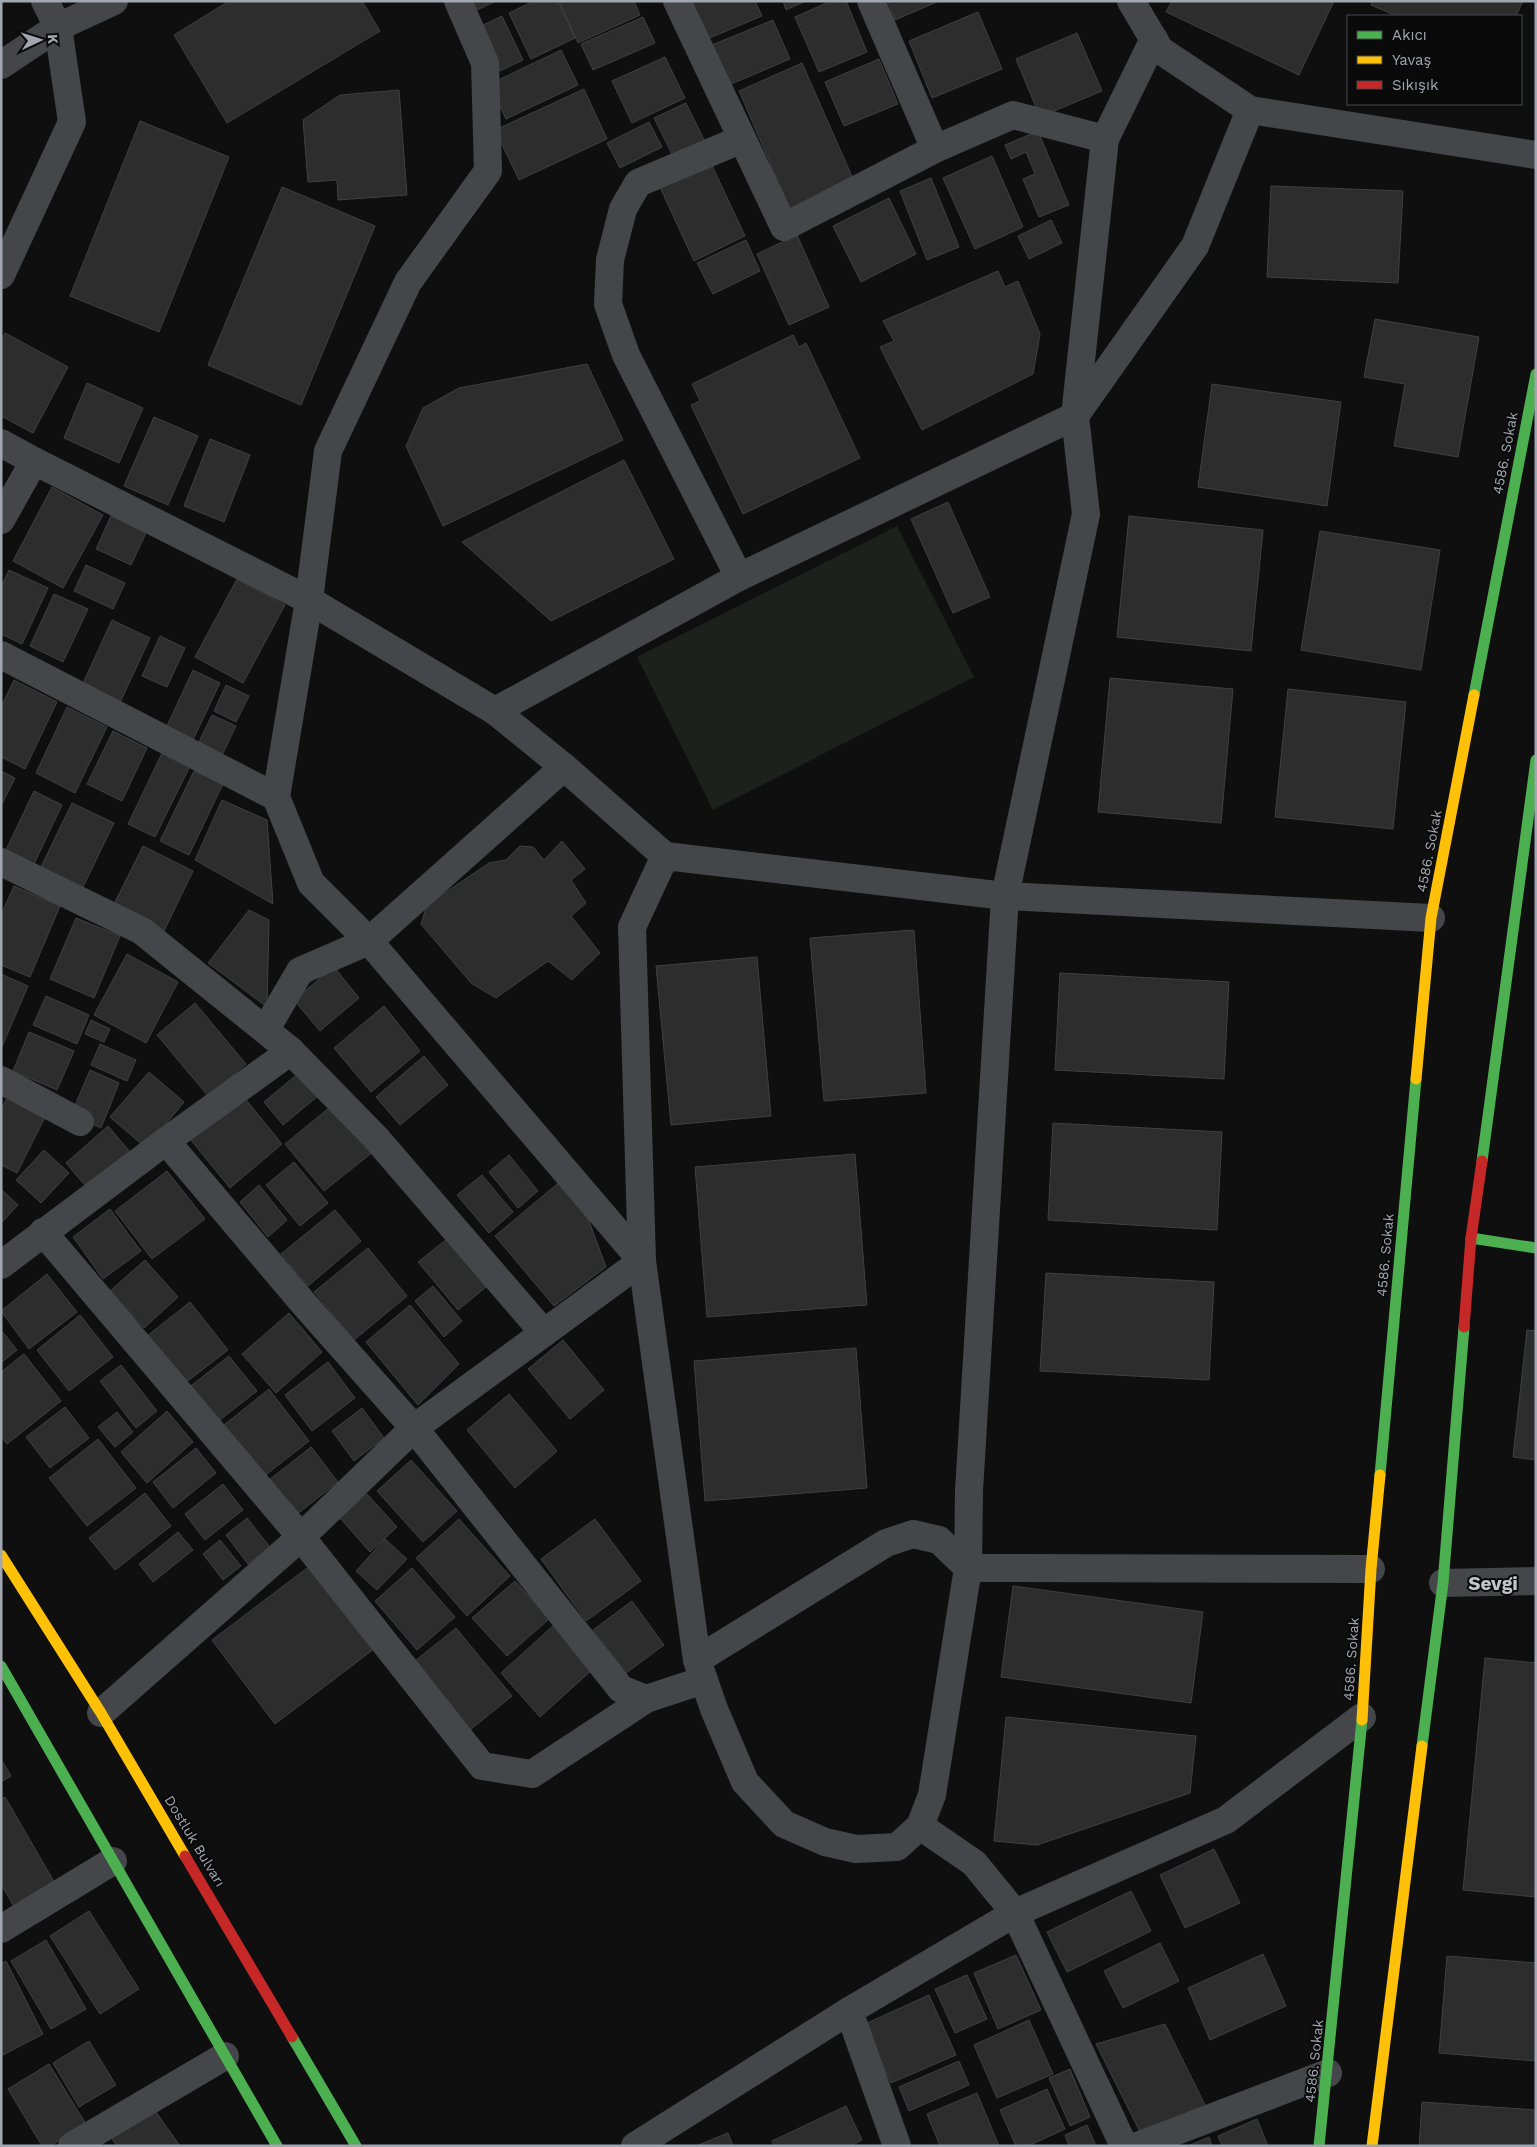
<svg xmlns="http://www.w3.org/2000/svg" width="1537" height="2147" font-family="'Work Sans',sans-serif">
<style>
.green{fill:#1c211d}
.building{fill:#2d2d2e;stroke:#3f4043}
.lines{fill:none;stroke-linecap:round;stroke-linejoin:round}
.street{stroke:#454649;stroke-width:28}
.fast{stroke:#4caf50;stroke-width:11}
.slow{stroke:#ffc107;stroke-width:11}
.jam{stroke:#c62828;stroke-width:11}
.labels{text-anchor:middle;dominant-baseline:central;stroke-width:4;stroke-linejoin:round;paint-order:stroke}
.street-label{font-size:14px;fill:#a1a6b0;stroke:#0a0a0b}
.district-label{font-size:19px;font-weight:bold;fill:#c2c5cc;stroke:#0a0a0b}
</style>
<rect width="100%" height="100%" fill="#0f0f10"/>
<polygon class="green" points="897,526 974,677 713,810 637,657"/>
<g class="building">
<polygon points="229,1 362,1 380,31 227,123 174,35"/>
<polygon points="470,1 496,1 475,11"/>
<polygon points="534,1 558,1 575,38 531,59 509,13"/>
<polygon points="564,1 634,1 640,15 578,43 560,3"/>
<polygon points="683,1 755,1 762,16 700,42"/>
<polygon points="783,1 806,1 786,10"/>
<polygon points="831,1 846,1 867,52 819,72 795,17"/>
<polygon points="888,1 939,1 895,20"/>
<polygon points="1172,1 1334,1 1299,75 1166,12"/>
<polygon points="1373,1 1523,1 1516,16 1397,16 1371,5"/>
<polygon points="978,12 1002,69 932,98 909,41"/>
<polygon points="502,16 523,60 500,71 479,27"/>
<polygon points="643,17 655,43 593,70 581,44"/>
<polygon points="773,20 790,59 729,85 712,45"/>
<polygon points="1077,33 1102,91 1040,117 1016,59"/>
<polygon points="561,50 578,85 506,119 490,84"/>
<polygon points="665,57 685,98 632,123 612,81"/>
<polygon points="879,59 898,104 844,126 825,82"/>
<polygon points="802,63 854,181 790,209 739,91"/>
<polygon points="584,89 607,139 519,180 495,130"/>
<polygon points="399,90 407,195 338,200 337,180 308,182 303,120 340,95"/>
<polygon points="686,103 705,142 674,158 654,118"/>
<polygon points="140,121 229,157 159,332 70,296"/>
<polygon points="649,122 662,147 620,168 607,143"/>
<polygon points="1038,131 1069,205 1039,217 1023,179 1035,174 1026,152 1011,159 1005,145"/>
<polygon points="992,156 1023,227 975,249 943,178"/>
<polygon points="709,159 745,236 694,261 658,183"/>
<polygon points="931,178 959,247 927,260 900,191"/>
<polygon points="1271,186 1403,191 1398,283 1267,277"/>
<polygon points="282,187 375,226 301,405 208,365"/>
<polygon points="889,198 916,254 861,282 833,226"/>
<polygon points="1051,220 1062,243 1029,259 1018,236"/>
<polygon points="797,235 829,307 789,325 757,254"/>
<polygon points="746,240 760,271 713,294 697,263"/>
<polygon points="998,271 1005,287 1018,281 1040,334 1033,374 922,430 880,347 894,341 883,321"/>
<polygon points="1375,319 1479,337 1458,457 1394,446 1405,384 1364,377"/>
<polygon points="5,333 68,367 33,433 1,416 1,340"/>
<polygon points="793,335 799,347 806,343 860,458 743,514 691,405 700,401 692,384"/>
<polygon points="587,364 623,440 443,526 406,446 423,408 459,388"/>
<polygon points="87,383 143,408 119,463 64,438"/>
<polygon points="1212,384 1341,402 1327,506 1198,487"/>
<polygon points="154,417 198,436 168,505 124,486"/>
<polygon points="210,439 250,455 224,522 184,506"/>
<polygon points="624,460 674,559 551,621 462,542"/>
<polygon points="52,487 103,515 63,588 13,561"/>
<polygon points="948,502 990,597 953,613 911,519"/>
<polygon points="111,516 146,533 131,565 96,549"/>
<polygon points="1129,516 1263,530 1251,651 1117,637"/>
<polygon points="1320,531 1440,550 1421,670 1301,650"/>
<polygon points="86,565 125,583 113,609 74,591"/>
<polygon points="9,570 48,588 22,644 1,634 1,587"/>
<polygon points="237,579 285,605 243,683 195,657"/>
<polygon points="54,594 88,609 63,662 30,646"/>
<polygon points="112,620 150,638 117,709 79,692"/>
<polygon points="160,636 185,648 167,687 142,676"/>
<polygon points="193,670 220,683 192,742 165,730"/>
<polygon points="1110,678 1233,689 1221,823 1098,812"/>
<polygon points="14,680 57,702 25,769 1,757 1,707"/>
<polygon points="226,685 249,696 236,722 214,711"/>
<polygon points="1288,689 1406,702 1393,829 1275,817"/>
<polygon points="67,707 107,727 75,793 36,773"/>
<polygon points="212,715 236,726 222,755 198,744"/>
<polygon points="113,731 147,748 122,801 87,784"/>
<polygon points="164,749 192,762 155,837 128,824"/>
<polygon points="1,771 15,778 1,806"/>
<polygon points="194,771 223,784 189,855 160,841"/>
<polygon points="34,791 62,805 33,866 5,852"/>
<polygon points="222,800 267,820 273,904 195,860"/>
<polygon points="72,803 114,823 81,891 39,871"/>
<polygon points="562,841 585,869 571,880 586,903 571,916 600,953 572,980 548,961 496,998 471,983 421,924 427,905 489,863 506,860 520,846 533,847 544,860"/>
<polygon points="143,846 193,871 163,933 112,908"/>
<polygon points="14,886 60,906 30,977 1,965 1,915"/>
<polygon points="249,910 269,920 267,1007 208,963"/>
<polygon points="76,918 120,936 94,998 50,979"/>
<polygon points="914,930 926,1093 824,1101 810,938"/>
<polygon points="127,954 178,982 146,1043 94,1015"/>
<polygon points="757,957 771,1116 671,1125 656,966"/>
<polygon points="334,967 359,998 320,1031 294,1000"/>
<polygon points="1060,973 1229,982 1224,1079 1055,1070"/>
<polygon points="1,974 28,986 1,1049"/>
<polygon points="46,996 89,1015 77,1044 33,1025"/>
<polygon points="195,1003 246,1064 208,1096 157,1035"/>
<polygon points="384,1006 420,1051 371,1092 334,1048"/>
<polygon points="91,1020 110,1029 104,1042 85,1034"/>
<polygon points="29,1032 74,1051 57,1090 13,1071"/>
<polygon points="100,1044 136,1060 127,1081 91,1065"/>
<polygon points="424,1056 448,1085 400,1125 376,1097"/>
<polygon points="90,1070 119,1083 101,1128 71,1115"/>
<polygon points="149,1072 184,1102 146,1148 110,1117"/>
<polygon points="300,1072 319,1095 283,1125 264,1102"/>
<polygon points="243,1096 282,1144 230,1188 190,1139"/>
<polygon points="7,1098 45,1117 17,1173 1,1165 1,1110"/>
<polygon points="335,1103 374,1151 324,1191 285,1144"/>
<polygon points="1053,1123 1222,1132 1217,1230 1048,1220"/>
<polygon points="108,1126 131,1153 89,1190 66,1163"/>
<polygon points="44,1150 69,1173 41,1203 16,1180"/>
<polygon points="855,1154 867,1305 707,1317 695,1167"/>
<polygon points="509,1155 538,1191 518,1208 489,1172"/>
<polygon points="294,1162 328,1203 300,1226 266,1185"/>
<polygon points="167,1171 205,1219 152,1259 115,1211"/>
<polygon points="482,1175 513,1212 489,1233 457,1195"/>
<polygon points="562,1180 585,1210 606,1267 554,1306 495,1236"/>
<polygon points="259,1185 287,1220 268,1237 240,1202"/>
<polygon points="1,1189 18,1205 1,1223"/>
<polygon points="110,1209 141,1251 103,1279 73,1237"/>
<polygon points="335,1210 361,1241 308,1286 281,1254"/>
<polygon points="447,1239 486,1287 458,1310 418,1262"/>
<polygon points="368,1248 407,1296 354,1340 314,1292"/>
<polygon points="145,1260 178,1297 144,1328 110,1291"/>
<polygon points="1046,1273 1214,1282 1209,1380 1040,1371"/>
<polygon points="47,1274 77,1312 29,1349 1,1311"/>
<polygon points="433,1286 462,1321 444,1337 415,1301"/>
<polygon points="190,1302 228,1350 184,1384 147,1336"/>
<polygon points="410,1305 459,1364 418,1405 366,1342"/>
<polygon points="289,1313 322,1352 276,1393 242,1354"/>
<polygon points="80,1315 113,1357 69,1391 37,1350"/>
<polygon points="1,1330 17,1350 1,1363"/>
<polygon points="1527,1330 1536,1331 1536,1460 1513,1457"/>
<polygon points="563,1340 604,1390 570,1419 528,1369"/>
<polygon points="856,1348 867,1488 705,1501 694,1361"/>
<polygon points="24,1354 61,1401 7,1444 1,1437 1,1372"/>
<polygon points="229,1356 257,1391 216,1423 188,1388"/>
<polygon points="328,1362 355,1398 312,1431 285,1395"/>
<polygon points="121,1365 157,1411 136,1428 100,1381"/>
<polygon points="269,1389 309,1441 258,1481 219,1429"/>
<polygon points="509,1394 557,1451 515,1488 467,1430"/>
<polygon points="65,1407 89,1438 50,1468 26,1437"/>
<polygon points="362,1408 384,1438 354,1461 332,1431"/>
<polygon points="167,1411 193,1442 147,1483 121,1452"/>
<polygon points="117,1412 133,1432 115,1447 98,1427"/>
<polygon points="98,1439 136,1488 87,1526 49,1478"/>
<polygon points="311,1447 338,1482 296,1515 269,1480"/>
<polygon points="196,1448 216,1473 173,1508 153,1482"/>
<polygon points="411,1460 457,1511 423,1542 377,1491"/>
<polygon points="223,1484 243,1510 205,1540 185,1514"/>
<polygon points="145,1493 171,1526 115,1570 89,1538"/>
<polygon points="367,1494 397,1527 370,1552 340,1518"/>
<polygon points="247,1518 270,1547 248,1564 226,1535"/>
<polygon points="459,1519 510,1576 467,1616 416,1558"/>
<polygon points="595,1519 641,1581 586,1621 541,1559"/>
<polygon points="178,1532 193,1550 153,1582 139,1564"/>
<polygon points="385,1539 407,1559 377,1590 356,1571"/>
<polygon points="220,1540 241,1566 223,1580 203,1554"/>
<polygon points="315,1562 378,1646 275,1724 212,1640"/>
<polygon points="412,1568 455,1617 417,1650 375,1601"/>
<polygon points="515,1581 549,1619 507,1656 472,1618"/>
<polygon points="1013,1586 1203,1612 1191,1703 1001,1677"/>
<polygon points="632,1601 664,1645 626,1673 593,1630"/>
<polygon points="554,1625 593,1669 540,1717 501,1673"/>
<polygon points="456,1628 512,1696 470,1730 415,1661"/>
<polygon points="1485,1658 1536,1663 1536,1897 1463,1890"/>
<polygon points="1006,1717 1196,1736 1190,1793 1037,1845 994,1841"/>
<polygon points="1,1759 11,1776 1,1782"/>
<polygon points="5,1797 56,1885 15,1908 1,1884 1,1799"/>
<polygon points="1214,1849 1240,1903 1185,1928 1160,1875"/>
<polygon points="1131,1891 1151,1931 1067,1972 1047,1932"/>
<polygon points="89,1911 139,1989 100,2014 50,1936"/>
<polygon points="46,1940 86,2009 51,2029 11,1961"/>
<polygon points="1160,1943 1179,1981 1123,2008 1104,1971"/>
<polygon points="1263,1954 1286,2006 1210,2040 1188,1988"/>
<polygon points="1016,1955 1041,2010 998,2029 974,1973"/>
<polygon points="1447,1956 1536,1963 1536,2061 1439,2053"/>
<polygon points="6,1961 43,2034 1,2056 1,1964"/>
<polygon points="967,1975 987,2019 955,2033 935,1989"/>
<polygon points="929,1995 956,2055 891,2083 865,2024"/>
<polygon points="1029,2020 1053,2074 997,2098 974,2045"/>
<polygon points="1165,2024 1207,2109 1144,2140 1096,2044"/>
<polygon points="89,2041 116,2085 79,2107 53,2063"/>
<polygon points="959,2061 969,2085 909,2111 899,2087"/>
<polygon points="49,2064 86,2124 50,2146 42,2146 8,2089"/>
<polygon points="1070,2069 1090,2117 1070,2126 1049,2078"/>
<polygon points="1047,2089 1065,2129 1028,2146 1016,2146 1000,2110"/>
<polygon points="977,2093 999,2146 940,2146 927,2114"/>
<polygon points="1422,2102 1536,2110 1536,2146 1419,2146"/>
<polygon points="846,2106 862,2140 851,2146 774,2146 772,2141"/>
<polygon points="154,2109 180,2146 117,2146 112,2139"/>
<polygon points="1257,2119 1268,2146 1222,2146 1218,2136"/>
<polygon points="1087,2125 1096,2146 1069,2146 1065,2135"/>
<polygon points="728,2133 733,2146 696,2146"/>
<polygon points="1209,2137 1212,2146 1188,2146"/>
</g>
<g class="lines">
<g class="street">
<polyline points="45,1 58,27 114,1"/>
<polyline points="677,1 784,227 935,149 1013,115 1105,139"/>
<polyline points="871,1 935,149"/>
<polyline points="1131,1 1160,50 1250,110 1536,155"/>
<polyline points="1,65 58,27 72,122 1,275"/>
<polyline points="1,443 34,461 1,520"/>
<polyline points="34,461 309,600 495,711 564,767 665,856 1005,896 1431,918"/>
<polyline points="739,577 626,355 608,304 610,260 623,209 638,183 742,139"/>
<polyline points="1,655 276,797"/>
<polyline points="495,711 739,577 1075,416 1195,246 1250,110"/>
<polyline points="665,856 632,927 642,1261 697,1660 714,1709 745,1782 784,1824 825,1842 856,1849 897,1847 920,1826 932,1795 968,1568 969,1491 1005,896 1086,514 1075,416 1105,139 1154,39"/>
<polyline points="1,862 142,931 291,1051 166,1141 1,1265"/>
<polyline points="266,1029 300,971 369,941 564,767"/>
<polyline points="291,1051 376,1138 544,1333"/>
<polyline points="1,1080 80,1122"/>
<polyline points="166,1141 304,1304 414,1428 621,1689 646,1699 704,1680"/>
<polyline points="43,1232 301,1537 482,1766 532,1774 646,1699"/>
<polyline points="1443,1583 1536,1581"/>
<polyline points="697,1660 886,1543 913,1534 939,1540 968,1568 1371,1569"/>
<polyline points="101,1713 301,1537 414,1428 642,1261 369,941 311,883 276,797 309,600 328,451 408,282 488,171 485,63 458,1"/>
<polyline points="920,1826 974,1863 1015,1913 1124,2146"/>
<polyline points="1,1929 113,1861"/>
<polyline points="849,2011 897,2146"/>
<polyline points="72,2146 225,2056"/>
<polyline points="635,2146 849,2011 1015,1913 1226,1820 1362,1717"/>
<polyline points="1137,2146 1328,2073"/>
</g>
<g class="fast">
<polyline points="1474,695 1536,374"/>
<polyline points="1482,1161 1536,760"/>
<polyline points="1471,1238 1536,1248"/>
<polyline points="1380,1475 1416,1079"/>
<polyline points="1,1666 277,2146"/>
<polyline points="1422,1746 1443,1583 1464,1327"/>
<polyline points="292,2037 356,2146"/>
<polyline points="1319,2146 1362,1720"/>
</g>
<g class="slow">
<polyline points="1416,1079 1431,918 1474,695"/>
<polyline points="1,1555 101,1713 185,1856"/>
<polyline points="1362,1720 1371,1569 1380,1475"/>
<polyline points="1372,2146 1422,1746"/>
</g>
<g class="jam">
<polyline points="1464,1327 1471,1238 1482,1161"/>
<polyline points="185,1856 292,2037"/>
</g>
</g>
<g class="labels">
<g class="street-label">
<text transform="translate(1505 453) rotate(-79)">4586. Sokak</text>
<text transform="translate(1429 851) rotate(-79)">4586. Sokak</text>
<text transform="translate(1385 1255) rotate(-85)">4586. Sokak</text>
<text transform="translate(1351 1659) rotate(-86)">4586. Sokak</text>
<text transform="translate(195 1841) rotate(59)">Dostluk Bulvarı</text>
<text transform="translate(1314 2061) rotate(-84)">4586. Sokak</text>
</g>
<g class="district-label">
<text x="1493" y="1583">Sevgi</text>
</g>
</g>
<rect width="1537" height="2147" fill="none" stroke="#a1a6b0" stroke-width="5"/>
<rect x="1347" y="15" width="175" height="90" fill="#0a0a0b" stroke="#46484d"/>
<rect x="1357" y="31" width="25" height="8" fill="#4caf50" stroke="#46484d"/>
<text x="1392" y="40" font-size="15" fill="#a1a6b0">Akıcı</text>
<rect x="1357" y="56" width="25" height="8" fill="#ffc107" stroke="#46484d"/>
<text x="1392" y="65" font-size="15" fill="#a1a6b0">Yavaş</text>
<rect x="1357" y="81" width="25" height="8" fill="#c62828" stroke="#46484d"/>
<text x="1392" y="90" font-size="15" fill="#a1a6b0">Sıkışık</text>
<g transform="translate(40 40) rotate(86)" stroke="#0a0a0b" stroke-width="4" paint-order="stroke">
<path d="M0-4L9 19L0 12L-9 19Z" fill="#a1a6b0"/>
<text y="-8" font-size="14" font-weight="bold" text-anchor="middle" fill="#a1a6b0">K</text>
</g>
</svg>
